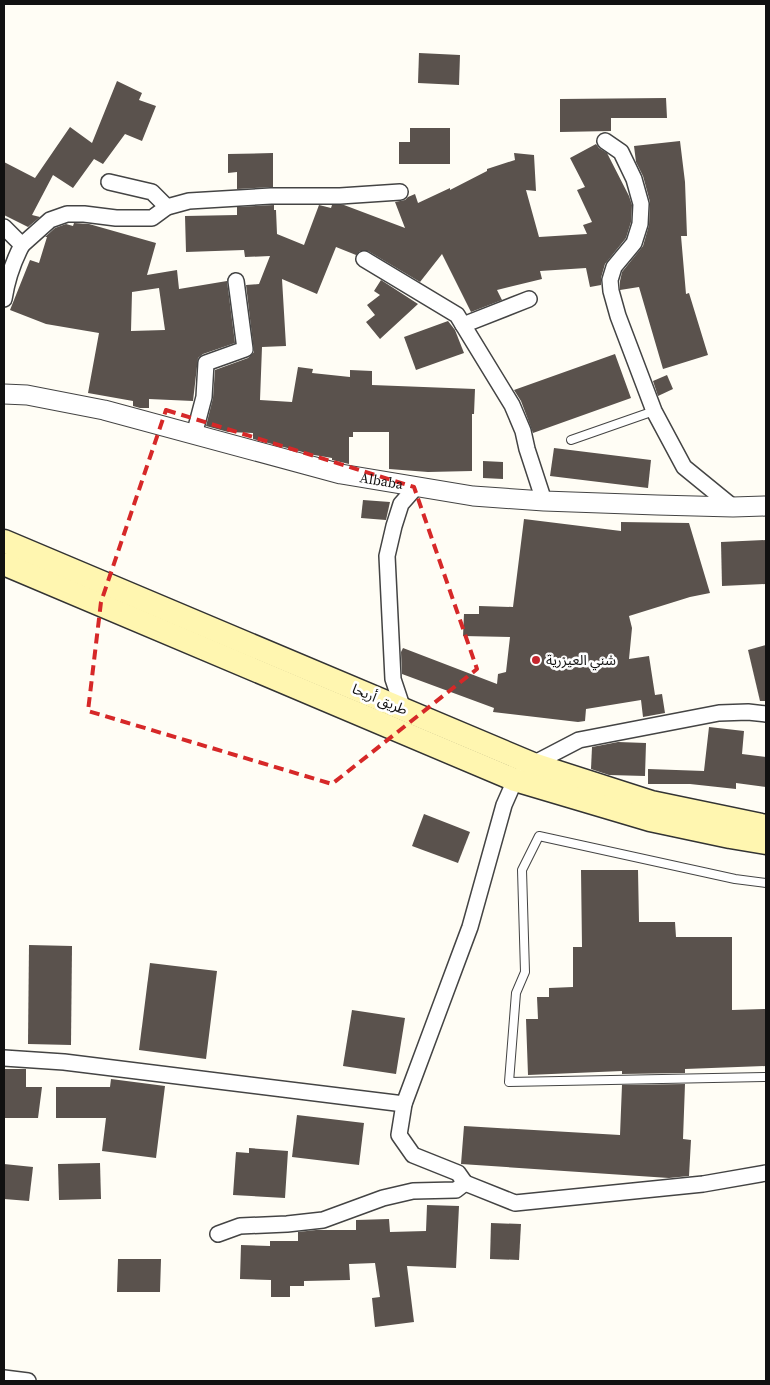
<svg xmlns="http://www.w3.org/2000/svg" width="770" height="1385" font-family="'Source Serif 4','Noto Sans Arabic',serif">
<style>
.building{fill:#5a524d;fill-rule:evenodd}
.lines{fill:none;stroke-linecap:round;stroke-linejoin:round}
.service-casing{stroke:#444;stroke-width:10}
.minor-casing{stroke:#444;stroke-width:18}
.tertiary-casing{stroke:#444;stroke-width:21}
.secondary-casing{stroke:#333;stroke-width:25}
.service{stroke:#fff;stroke-width:8}
.minor{stroke:#fff;stroke-width:15}
.tertiary{stroke:#fff;stroke-width:19}
.secondary{stroke:#fff6b0;stroke-width:22}
.marked{fill:none;stroke:#d62828;stroke-width:4;stroke-dasharray:10 6;stroke-linejoin:round}
.poi-dot{fill:#c4262e;stroke:#fff;stroke-width:2}
.labels{text-anchor:middle;dominant-baseline:central;stroke-width:5;stroke-linejoin:round;paint-order:stroke}
.street-label{font-size:14px;fill:#111;stroke:#fff}
.poi-label{font-size:14px;fill:#111;stroke:#fff;text-anchor:start}
</style>
<rect width="100%" height="100%" fill="#fffdf5"/>
<g class="building">
<polygon points="419,53 460,55 459,85 418,83"/>
<polygon points="117,81 142,93 139,100 156,106 142,141 125,134 103,164 94,159 73,188 53,175 32,215 40,217 28,227 4,215 4,162 35,178 70,127 92,143"/>
<polygon points="666,98 667,118 611,118 611,131 560,132 560,99"/>
<polygon points="410,128 450,128 450,164 399,164 399,142 410,142"/>
<polygon points="680,141 685,182 687,236 681,236 686,294 689,293 708,355 663,369 639,287 620,290 620,281 622,272 643,246 649,225 650,202 643,176 636,162 634,146"/>
<polygon points="596,144 599,148 607,153 629,196 632,205 631,222 626,238 605,264 601,278 601,285 590,287 586,268 540,271 542,279 497,290 502,300 471,312 442,254 420,282 368,251 360,251 356,255 336,247 317,294 282,279 286,346 262,347 260,400 292,402 298,367 313,369 312,373 350,377 350,370 372,371 372,385 475,389 474,414 472,414 472,471 428,472 389,469 389,432 353,432 353,437 349,437 349,464 332,460 332,458 314,455 253,439 253,433 228,432 206,426 213,398 215,370 248,358 254,352 246,285 259,284 270,256 245,257 244,250 186,252 185,216 237,215 237,207 274,205 274,210 276,210 277,234 304,245 319,205 331,208 332,205 344,205 405,228 395,202 405,200 408,197 415,194 418,203 450,188 450,190 487,171 487,169 515,160 514,153 534,155 536,191 526,190 539,237 587,234 583,225 592,222 577,190 585,187 570,158"/>
<polygon points="273,153 273,187 237,189 237,172 228,173 228,154"/>
<path d="M 74,223 L 89,224 L 156,243 L 147,275 L 177,270 L 179,289 L 227,281 L 235,343 L 203,354 L 198,358 L 193,401 L 149,399 L 149,408 L 140,408 L 133,406 L 133,401 L 88,393 L 99,333 L 46,324 L 10,310 L 30,260 L 39,263 L 47,237 L 45,237 L 55,228 L 66,224 L 73,226 ZM 159,288 L 165,330 L 131,331 L 132,292 Z"/>
<polygon points="381,280 418,304 380,339 366,322 375,315 367,305 380,295 374,291"/>
<polygon points="448,321 455,330 464,353 416,370 404,337"/>
<polygon points="615,354 631,398 533,433 521,401 514,390"/>
<polygon points="667,375 673,389 658,396 653,381"/>
<polygon points="554,448 651,460 648,488 550,476"/>
<polygon points="483,461 503,462 503,479 483,478"/>
<polygon points="363,500 390,502 386,520 361,518"/>
<polygon points="524,519 621,531 621,522 689,523 710,593 690,597 629,616 632,628 629,659 649,656 655,695 662,694 665,713 643,717 641,700 586,709 585,721 578,722 493,712 494,708 402,674 401,652 403,648 497,684 498,674 506,672 510,637 463,636 464,614 479,614 479,606 513,607"/>
<polygon points="766,540 766,584 722,586 721,542"/>
<polygon points="766,645 766,701 760,701 748,650"/>
<polygon points="709,727 744,731 742,754 766,757 766,787 736,783 736,789 690,784 648,784 648,769 704,771"/>
<polygon points="618,742 646,743 645,776 609,775 591,769 592,747"/>
<polygon points="424,814 470,832 458,863 412,846"/>
<polygon points="581,870 638,870 639,922 675,922 676,937 732,937 732,1010 766,1009 766,1066 685,1069 685,1073 622,1074 622,1071 528,1075 526,1019 538,1019 537,997 549,997 549,988 573,987 573,947 582,947"/>
<polygon points="29,945 72,946 71,1045 28,1044"/>
<polygon points="150,963 217,971 206,1059 139,1050"/>
<polygon points="352,1010 405,1018 396,1074 343,1066"/>
<polygon points="4,1069 26,1069 26,1087 42,1087 38,1118 4,1118"/>
<polygon points="111,1079 165,1086 156,1158 102,1151 106,1118 56,1118 56,1087 110,1087"/>
<polygon points="685,1084 683,1139 691,1140 689,1176 669,1178 461,1164 464,1126 620,1135 622,1085"/>
<polygon points="297,1115 364,1123 359,1165 292,1157"/>
<polygon points="249,1148 288,1151 285,1198 233,1195 236,1152 249,1153"/>
<polygon points="100,1163 101,1199 59,1200 58,1164"/>
<polygon points="4,1164 33,1167 29,1201 4,1199"/>
<polygon points="427,1205 459,1206 456,1268 407,1266 414,1322 375,1327 372,1298 380,1297 375,1263 349,1264 350,1280 304,1281 304,1286 290,1286 290,1297 271,1297 271,1280 240,1279 241,1245 270,1246 270,1241 298,1241 298,1232 316,1230 356,1230 356,1220 389,1219 390,1232 426,1231"/>
<polygon points="491,1223 521,1224 519,1260 490,1259"/>
<polygon points="118,1259 161,1259 160,1292 117,1292"/>
</g>
<g class="lines">
<g class="service-casing">
<g id="service">
<polyline points="571,440 654,411"/>
<polyline points="766,883 735,879 539,836 522,870 525,972 516,993 509,1082 766,1077"/>
</g>
</g>
<g class="minor-casing">
<g id="minor">
<polyline points="605,141 621,152 634,179 641,204 640,224 634,243 614,267 610,280 611,291 618,316 654,411 684,467 733,507"/>
<polyline points="109,182 152,192 167,207"/>
<path d="M 4,227 L 22,245 C 13,262 7,280 4,299"/>
<polyline points="22,245 50,220 67,214 84,214 116,218 152,218 167,207 189,201 271,196 340,196 400,192"/>
<polyline points="364,259 457,315 512,405 523,431 527,449 544,501"/>
<polyline points="463,325 529,299"/>
<polyline points="194,435 204,397 206,363 245,349 236,281"/>
<polyline points="403,709 393,679 387,556 394,526 401,504 416,487"/>
<polyline points="4,1058 64,1062 404,1104"/>
<polyline points="465,1183 515,1203 703,1184 766,1173"/>
<polyline points="218,1234 240,1226 287,1224 323,1220 383,1198 413,1191 456,1190 465,1183 458,1173 413,1155 399,1135 404,1104 470,927 504,805 515,780 533,764 579,740 719,713 748,712 766,714"/>
<polyline points="4,1378 28,1381"/>
</g>
</g>
<g class="tertiary-casing">
<g id="tertiary">
<path id="s1" d="M 4,394 L 27,395 L 104,410 L 341,474 L 473,496 L 544,501 L 657,505 L 733,507 L 766,506"/>
</g>
</g>
<g class="secondary-casing">
<g id="secondary">
<polyline points="4,541 533,764 651,802 766,826"/>
<polyline points="4,564 515,780 650,820 730,837 766,843"/>
</g>
</g>
<use href="#service" class="service"/>
<use href="#minor" class="minor"/>
<use href="#tertiary" class="tertiary"/>
<use href="#secondary" class="secondary"/>
</g>
<path class="marked" d="M 166,410 L 414,487 L 477,669 L 332,784 L 88,711 L 101,602 Z"/>
<circle class="poi-dot" cx="536" cy="660" r="5"/>
<g class="labels">
<g class="street-label">
<text stroke="none"><textPath href="#s1" startOffset="388">Albaba</textPath></text>
<text transform="translate(380 699) rotate(23)">طريق أريحا</text>
</g>
<g class="poi-label">
<text x="546" y="660">شني العيزرية</text>
</g>
</g>
<rect width="770" height="1385" fill="none" stroke="#111111" stroke-width="10"/>
</svg>
